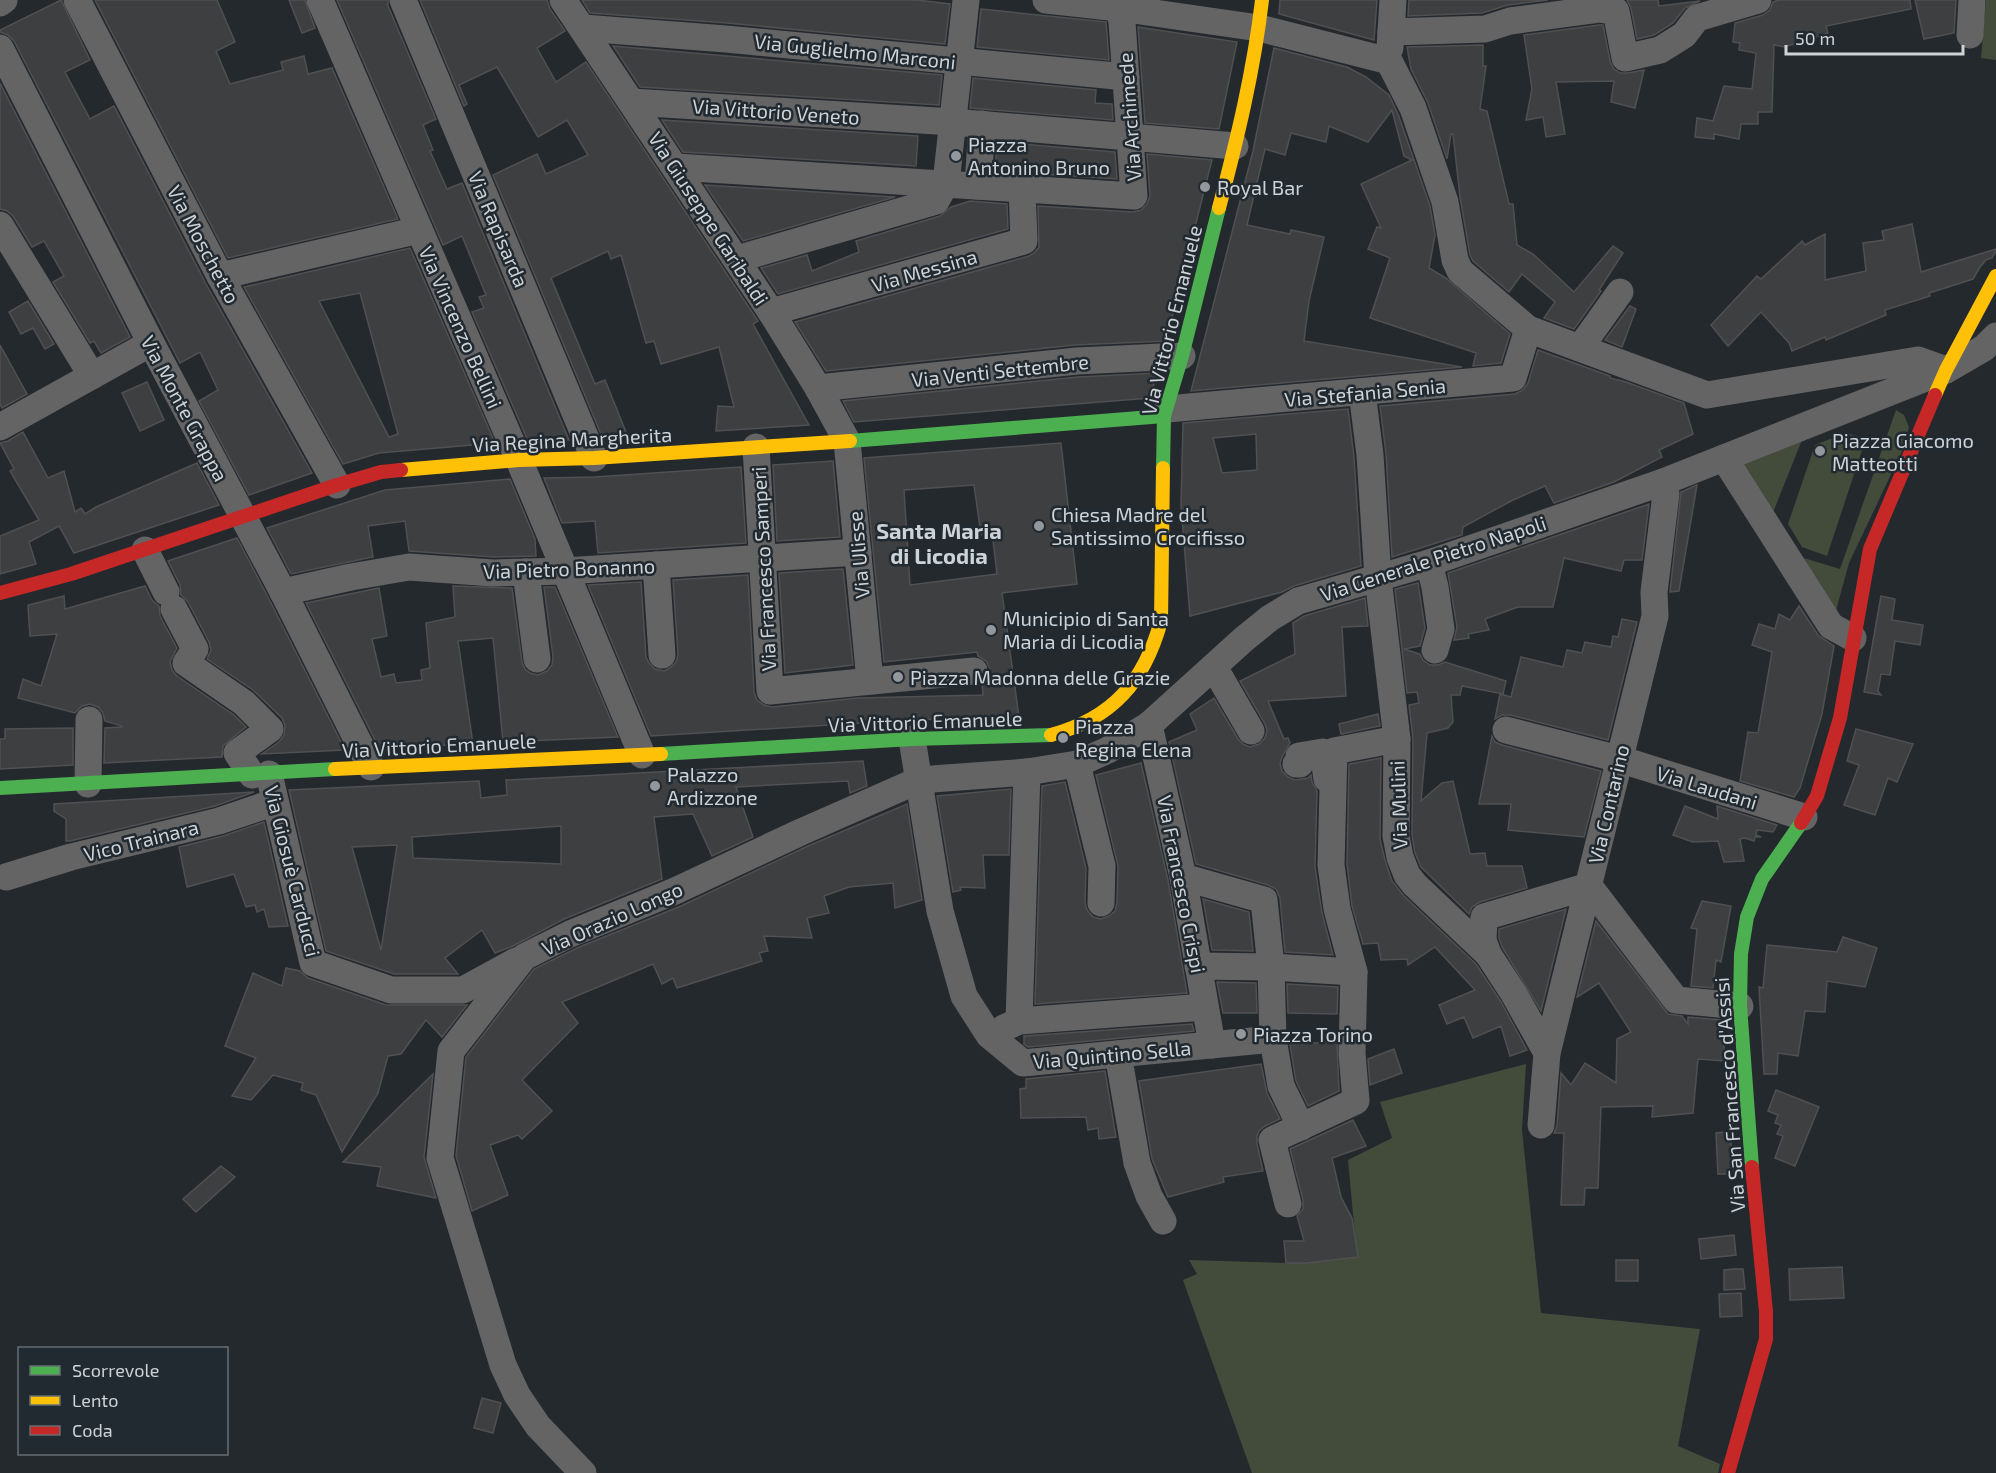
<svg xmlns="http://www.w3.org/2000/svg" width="1996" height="1473" font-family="'Exo 2',sans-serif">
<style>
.green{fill:#434c3b}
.building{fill:#3e3f41;stroke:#505052;stroke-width:1.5;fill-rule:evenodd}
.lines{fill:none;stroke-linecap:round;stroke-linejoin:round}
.street{stroke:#656465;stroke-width:27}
.fast{stroke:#4caf50;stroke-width:14}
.slow{stroke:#ffc107;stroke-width:14}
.jam{stroke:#c62828;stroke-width:14}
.poi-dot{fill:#92989c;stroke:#212a31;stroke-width:2}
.labels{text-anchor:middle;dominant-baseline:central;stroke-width:5;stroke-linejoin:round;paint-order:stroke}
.street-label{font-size:20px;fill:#cdd3d7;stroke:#212a31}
.poi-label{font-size:20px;fill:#cdd3d7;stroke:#212a31;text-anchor:start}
.quarter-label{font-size:22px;font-weight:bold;fill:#cdd3d7;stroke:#212a31}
</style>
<rect width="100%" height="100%" fill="#24292e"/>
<g class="green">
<polygon points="1986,0 1996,0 1996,60 1981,58"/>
<polygon points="1896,410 1904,415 1909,427 1903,449 1849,563 1835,614 1797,556 1840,569"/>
<polygon points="1845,433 1866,438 1827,556 1802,547 1788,524 1815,445"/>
<polygon points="1802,440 1772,515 1738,465"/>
<polygon points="1526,1064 1522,1130 1541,1313 1700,1329 1678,1446 1720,1464 1718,1473 1252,1473 1183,1280 1197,1274 1189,1260 1286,1263 1357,1257 1348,1160 1392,1138 1380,1102"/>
</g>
<g class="building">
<polygon points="61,0 90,60 65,72 90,119 114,106 206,284 312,473 249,495 199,401 218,390 200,352 180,363 14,41 8,35 0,32 0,30"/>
<polygon points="95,0 217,0 235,42 216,51 230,84 283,70 281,62 304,56 308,74 332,68 398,219 228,258"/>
<polygon points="289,0 305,0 315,28 302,33"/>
<polygon points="337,0 388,0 388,6 436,119 423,125 433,150 430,151 447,189 462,183 569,440 528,441 472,312 484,308 479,297 486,295 462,236 443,245"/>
<polygon points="420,0 547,0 550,9 565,31 537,48 556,82 586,62 758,321 753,324 809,425 716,431 718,406 734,407 719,347 661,364 654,341 646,343 621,255 611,259 608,251 551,278 595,384 605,380 628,437 603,439 493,175 537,154 546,174 588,155 567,120 538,137 497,67 459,85 467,104 464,106"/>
<polygon points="582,0 917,0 950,4 945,44 727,23 590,13"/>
<polygon points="1280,0 1377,0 1374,40 1279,14"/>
<polygon points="1409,0 1548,0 1508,5 1482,13 1408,16"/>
<polygon points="1627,0 1658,0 1659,6 1700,1 1685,8 1673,23 1654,35 1637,39 1631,8"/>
<polygon points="1779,0 1910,0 1911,9 1826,26 1828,33 1785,47 1774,45 1772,112 1758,112 1758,124 1741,124 1739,139 1714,134 1714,139 1695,137 1697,118 1713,121 1724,86 1752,89 1756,53 1739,50 1740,43 1733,42 1735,23 1763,15 1770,10 1773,2"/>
<polygon points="1915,0 1956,0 1954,33 1924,39"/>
<polygon points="981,9 1106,22 1109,60 977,47"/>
<polygon points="1599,25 1603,25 1610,61 1614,69 1620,73 1628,73 1644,70 1635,108 1611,102 1614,81 1556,82 1565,134 1546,137 1543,117 1526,120 1532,89 1524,35"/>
<polygon points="1138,27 1237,42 1219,129 1145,123"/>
<polygon points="1483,45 1483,66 1486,66 1480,109 1487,111 1509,204 1513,204 1517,245 1533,254 1574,292 1613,246 1623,253 1599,290 1601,291 1574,329 1544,318 1555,302 1522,274 1509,292 1473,261 1470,255 1460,197 1453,134 1451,134 1447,159 1428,103 1411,69 1407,47"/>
<polygon points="613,46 942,75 939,105 640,87"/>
<polygon points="1274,48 1347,67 1366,77 1389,95 1398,114 1430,206 1435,235 1429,268 1446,278 1510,334 1501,363 1473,366 1476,353 1370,318 1390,258 1368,249 1377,227 1381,228 1361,184 1412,160 1404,156 1392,110 1368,142 1329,126 1326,142 1291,133 1285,155 1265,149 1247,225 1290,234 1291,230 1324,237 1309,301 1304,341 1462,367 1191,391 1253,151"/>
<polygon points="973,78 1096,90 1095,103 1112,104 1113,120 970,108"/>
<polygon points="0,83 130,337 101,353 94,341 90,343 53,282 64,276 44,241 32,247 13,216 7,211 0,209"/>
<polygon points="662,120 918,136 916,166 683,152"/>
<polygon points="997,142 1115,152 1117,179 995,171"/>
<polygon points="1147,154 1212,160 1166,341 1075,345 826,371 795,322 1029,256 1035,252 1039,247 1038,206 1133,212 1141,210 1147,204 1150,196"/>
<polygon points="705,185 895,197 743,241"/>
<polygon points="970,201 1007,204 1008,229 778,294 761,268 807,255 812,271 859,252 856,241 940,216 951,207"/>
<polygon points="1912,224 1921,272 1996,249 1996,251 1992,258 1986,260 1980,267 1973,279 1929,293 1930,296 1885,310 1886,315 1826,340 1825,337 1792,351 1789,343 1761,312 1728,346 1711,325 1757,276 1761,279 1802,241 1805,245 1825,234 1825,280 1866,271 1863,243 1884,240 1882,231"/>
<path d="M 410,248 L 495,443 L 379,453 L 343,464 L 244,287 ZM 360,293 L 398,434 L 389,437 L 319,301 Z"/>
<polygon points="28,301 54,344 45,349 33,328 21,334 9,312"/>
<polygon points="1630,306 1636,309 1622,347 1605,340"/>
<polygon points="0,345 27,394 2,408 0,404"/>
<polygon points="1538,350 1610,376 1610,378 1626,382 1684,403 1693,434 1659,450 1662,457 1614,482 1554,503 1545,486 1513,500 1463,527 1462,535 1392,557 1386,454 1380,406 1515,394 1523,390 1528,383"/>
<polygon points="1157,373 1150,398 854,422 843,401 1078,377"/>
<polygon points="147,382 164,420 140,431 122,393"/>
<path d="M 1348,409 L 1354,457 L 1361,566 L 1294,586 L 1282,592 L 1190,616 L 1181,505 L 1183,423 ZM 1256,434 L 1257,470 L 1222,473 L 1213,438 Z"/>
<polygon points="23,432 48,478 64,471 75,512 81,508 85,514 96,507 197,463 219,505 74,553 59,526 29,542 36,564 0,574 0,536 39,520 10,471 14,469 0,443 8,441"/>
<path d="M 1061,443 L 1077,584 L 1002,593 L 1019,717 L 911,720 L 651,736 L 588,585 L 641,582 L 646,657 L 649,663 L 655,669 L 664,671 L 670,668 L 676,662 L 678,655 L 673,580 L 748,575 L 754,692 L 757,700 L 764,705 L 772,707 L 858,698 L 983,695 L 982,684 L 988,678 L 990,669 L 986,661 L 978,656 L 977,652 L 884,662 L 864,458 ZM 974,485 L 981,535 L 992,532 L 997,574 L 910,585 L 904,490 Z"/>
<polygon points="833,461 840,537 777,541 773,465"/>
<polygon points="741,467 746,543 598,553 595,521 562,523 544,478 595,477"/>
<polygon points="510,479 535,539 536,556 493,557 409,551 405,521 368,526 373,557 291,574 267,528 385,490"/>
<polygon points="1697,485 1679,591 1670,592 1681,492"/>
<polygon points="1649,504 1642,560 1624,560 1621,571 1564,558 1553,607 1518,607 1485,619 1489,630 1468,634 1469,638 1454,640 1457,627 1448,573"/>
<polygon points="237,538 269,599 345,750 262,754 279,742 284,735 285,726 282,718 253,690 207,659 211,650 209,642 188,602 181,595 180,585 168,561"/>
<polygon points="843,569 853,665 785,673 779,573"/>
<polygon points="1418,583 1425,628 1420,646 1404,649 1420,654 1423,660 1430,665 1438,665 1445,662 1506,681 1503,694 1462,686 1460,695 1451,695 1453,722 1448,728 1427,733 1421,801 1442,783 1453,781 1470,854 1485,853 1487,866 1522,866 1527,888 1480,902 1472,907 1469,914 1421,867 1415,853 1412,835 1413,739 1409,705 1419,703 1417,692 1407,693 1395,589"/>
<polygon points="145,586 152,600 159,606 160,616 177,648 170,662 172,670 177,676 234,715 246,727 223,746 222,757 104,763 105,728 122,727 122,726 105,721 103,713 98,707 90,704 82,706 75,713 18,698 23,679 41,686 57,634 30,636 28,605 64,596 65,609"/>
<polygon points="453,586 512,588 522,662 525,669 530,673 538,675 547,671 552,665 553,657 544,587 555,587 618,737 503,742 493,638 458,641 473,744 379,748 306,603 379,588 387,636 372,639 381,677 394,674 396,683 422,680 421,670 430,668 426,623 455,617"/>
<polygon points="1881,596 1895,599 1892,620 1923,625 1920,645 1895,641 1890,675 1881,674 1878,691 1881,695 1864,692"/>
<polygon points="1365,598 1368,626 1342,627 1346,696 1268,701 1284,739 1288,738 1290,743 1282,757 1280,763 1282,771 1288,777 1295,780 1308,778 1311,775 1312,782 1317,791 1315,867 1322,913 1333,955 1285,952 1280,898 1276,889 1268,885 1196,864 1169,742 1197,730 1190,714 1214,698 1238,739 1243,744 1250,747 1259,744 1265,738 1267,730 1265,724 1240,681 1295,654 1293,623 1304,616"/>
<polygon points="1799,606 1818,635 1834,646 1822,714 1800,788 1794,797 1740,781 1748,732 1758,733 1772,652 1752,645 1759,624 1775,629 1779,614 1790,620"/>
<polygon points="1622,619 1637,622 1608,740 1510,715 1502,715 1495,719 1500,694 1511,697 1521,657 1563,667 1567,650 1582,653 1585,642 1611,647 1613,636 1618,637"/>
<polygon points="1378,714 1380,726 1341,734 1339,724"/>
<polygon points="73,728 73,765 0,769 0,739 5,739 5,729"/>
<polygon points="1856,729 1913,744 1897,782 1888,778 1875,815 1844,805 1859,765 1847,761"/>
<polygon points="1492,736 1495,742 1502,745 1601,771 1584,837 1508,830 1511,804 1479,804"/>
<polygon points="1381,758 1380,839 1385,860 1392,881 1404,896 1476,964 1501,1002 1527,1050 1510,1056 1501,1026 1473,1038 1464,1017 1447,1024 1439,1005 1475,990 1435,947 1408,965 1407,959 1381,960 1378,943 1363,944 1352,906 1347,864 1349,764"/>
<path d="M 863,761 L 867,786 L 850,793 L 848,781 L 736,787 L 753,837 L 712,856 L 693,814 L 654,817 L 662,879 L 564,919 L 513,946 L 495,953 L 482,930 L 445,958 L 458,974 L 394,974 L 326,951 L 289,790 L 479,781 L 481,798 L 507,795 L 506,780 ZM 561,826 L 561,864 L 413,858 L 412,837 ZM 397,845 L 381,950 L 352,847 Z"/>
<polygon points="1141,763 1168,880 1187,993 1035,1004 1042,786 1065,782 1086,868 1085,903 1087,910 1093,917 1101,919 1109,916 1115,911 1117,903 1118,866 1096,775"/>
<polygon points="1011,789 1009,855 983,855 985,888 960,887 961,890 953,892 937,796"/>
<polygon points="254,792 215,806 70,841 66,841 66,819 54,811 54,804"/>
<polygon points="907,804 922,900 895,908 893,883 849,887 824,896 829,913 807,918 812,938 764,936 768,951 759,953 762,961 677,988 673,978 662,984 653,964 562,1002 578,1023 522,1080 552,1111 522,1139 518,1135 490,1145 508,1195 472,1211 456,1156 466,1057 534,969 577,948 681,906 808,846"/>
<polygon points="1685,806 1718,819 1717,806 1777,825 1773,832 1757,830 1756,835 1761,837 1755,837 1754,841 1745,838 1740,839 1744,861 1724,862 1718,841 1693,842 1673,835"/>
<polygon points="264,822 288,926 269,927 264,909 257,912 255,905 246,907 234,874 187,887 179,847 223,836"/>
<polygon points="1203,899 1249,912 1253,951 1212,950"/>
<polygon points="1702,901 1731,906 1721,962 1716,960 1713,988 1691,986 1697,929 1691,928"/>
<polygon points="1566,909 1541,1011 1502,947 1499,938 1499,929"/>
<polygon points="1596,921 1668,1014 1682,1016 1688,1024 1688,1017 1722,1020 1725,1061 1698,1059 1693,1113 1652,1117 1653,1106 1601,1107 1598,1188 1585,1188 1584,1205 1561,1205 1564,1133 1554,1133 1557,1126 1561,1073 1571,1085 1585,1063 1616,1083 1617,1039 1631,1032 1599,983 1577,997"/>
<polygon points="1843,937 1877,948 1865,987 1827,981 1825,1012 1805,1011 1798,1056 1778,1053 1777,1074 1764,1074 1759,987 1763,988 1767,945 1837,952"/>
<polygon points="286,968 300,971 308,978 386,1005 467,1005 442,1037 426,1020 401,1054 388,1056 378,1093 342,1152 316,1095 301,1090 303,1083 273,1075 251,1100 232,1096 256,1058 225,1046 253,973 282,986"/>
<polygon points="1217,982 1256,983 1257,1013 1223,1013"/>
<polygon points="1287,984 1338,987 1337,1014 1288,1013"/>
<polygon points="1192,1024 1194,1031 1028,1047 1024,1044 1024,1036"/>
<polygon points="1337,1041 1339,1091 1308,1106 1296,1081 1290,1045"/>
<polygon points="1394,1049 1402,1073 1370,1085 1368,1059"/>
<polygon points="1261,1064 1267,1093 1280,1119 1265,1126 1259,1131 1257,1136 1257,1144 1263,1171 1223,1177 1224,1182 1168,1197 1152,1159 1139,1081"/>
<polygon points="1105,1071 1116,1137 1099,1139 1098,1128 1088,1130 1086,1117 1021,1118 1020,1089 1026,1088 1026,1079"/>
<polygon points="433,1074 424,1157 436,1198 377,1186 381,1167 343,1162"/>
<polygon points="1776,1090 1819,1107 1795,1166 1775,1158 1783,1136 1777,1134 1781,1125 1775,1123 1778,1115 1768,1111"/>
<polygon points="1353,1120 1366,1146 1332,1158 1341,1197 1352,1218 1358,1257 1307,1263 1286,1263 1284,1241 1304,1241 1297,1216 1303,1209 1303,1200 1290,1149"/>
<polygon points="1726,1132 1730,1132 1734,1174 1718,1174 1716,1133"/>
<polygon points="221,1166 235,1177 196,1212 183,1199"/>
<polygon points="1734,1235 1736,1255 1701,1259 1699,1239"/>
<rect x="1616" y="1260" width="22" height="21"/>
<polygon points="1842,1267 1844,1298 1790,1300 1789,1269"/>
<polygon points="1734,1269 1743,1269 1745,1289 1724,1290 1724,1270"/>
<polygon points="1741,1293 1742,1316 1720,1317 1719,1294"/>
<polygon points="482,1398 501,1403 493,1433 474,1428"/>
</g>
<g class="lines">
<g class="street">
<polyline points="77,0 220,276 337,485"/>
<polyline points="320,0 519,460 642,755"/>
<polyline points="403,0 594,458"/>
<polyline points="563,0 771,312 818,388 847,441 870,681"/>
<polyline points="1046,0 1119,8 1259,28 1389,61 1413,108 1445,202 1455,260 1460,271 1528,329 1707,395 1918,360 1946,370"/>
<polyline points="0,3 4,0"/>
<polyline points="583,28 726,39 1126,77"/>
<polyline points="1391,32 1485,29 1510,21 1599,9 1616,11 1625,58 1660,50 1684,35 1697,18 1758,0"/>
<polyline points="1970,35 1972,0"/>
<polyline points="0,48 151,343 283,592 371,767"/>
<polyline points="1390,48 1393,0"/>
<polyline points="632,102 953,122 1235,146"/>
<polyline points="676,167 1134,196 1122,22 1117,0"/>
<polyline points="978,186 982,124"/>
<polyline points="0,225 92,376"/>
<polyline points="737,259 936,201 946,183 966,0"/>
<polyline points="220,276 419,230"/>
<polyline points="771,312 1024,241 1022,188"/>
<polyline points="1580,348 1620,292"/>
<polyline points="818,388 1077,361 1182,356"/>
<polyline points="1362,392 1370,455 1378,578 1397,739 1396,836 1400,857 1407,875 1415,885 1488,954 1514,994 1547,1053"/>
<polyline points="1167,409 1513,378 1528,329"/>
<polyline points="0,427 151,343"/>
<polyline points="756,447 770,691 974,671"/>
<polyline points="1724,458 1831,626 1853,638"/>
<polyline points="145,550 166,592"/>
<polyline points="1429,563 1435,587 1441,629 1435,650"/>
<polyline points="656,565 662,655"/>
<polyline points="526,572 537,659"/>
<polyline points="283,592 351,577 409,567 493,573 565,571 858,552"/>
<polyline points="174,609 195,649 186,663 244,703 270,729 237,753 252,775"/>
<polyline points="1214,667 1251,731"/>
<polyline points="1149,725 1183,877 1212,1045"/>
<polyline points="1506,730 1619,759 1804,817"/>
<polyline points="912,739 940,911 964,996 989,1035 1023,1063 1273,1039"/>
<polyline points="1077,764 1102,866 1101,903"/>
<polyline points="1296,764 1300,764 1299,756 1323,752 1327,779"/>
<polyline points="269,774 313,963 391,990 463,990 516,961"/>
<polyline points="88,784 89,720"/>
<polyline points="6,877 71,857 219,821 275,802"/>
<polyline points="1183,877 1264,900 1271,967 1273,1039 1281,1086 1301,1127"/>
<polyline points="1488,954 1483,940 1484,917 1589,886 1676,1000 1740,1006"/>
<polyline points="1198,966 1271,967 1354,972"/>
<polyline points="1019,1021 1027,772"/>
<polyline points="1004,1028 1019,1021 1205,1007"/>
<polyline points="1118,1054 1137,1163 1149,1196 1163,1221"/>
<polyline points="1541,1125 1547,1053 1655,616 1654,592 1666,494 1663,482"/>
<polyline points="1288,1204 1272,1140 1356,1101 1352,1053 1354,972 1337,909 1331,865 1334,751 1397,739"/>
<polyline points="583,1473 538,1426 517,1395 503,1365 440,1158 451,1051 524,957 570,934 675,891 801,832 919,780 1027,772 1077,764 1108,750 1149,725 1244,639 1270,618 1298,601 1429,563 1663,482 1946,370 1984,348 1996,336"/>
</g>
<g class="fast">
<polyline points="850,441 1164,416"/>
<polyline points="1163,468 1164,416 1182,356 1219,208"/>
<polyline points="661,754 912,739 1051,735"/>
<polyline points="0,788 335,769"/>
<polyline points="1752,1167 1740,1006 1741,954 1747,917 1762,879 1801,823"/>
</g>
<g class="slow">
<path d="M 1219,208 C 1237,140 1254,70 1262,0"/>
<polyline points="1935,395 1946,370 1996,276"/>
<polyline points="401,470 519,460 594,458 850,441"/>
<path d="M 1051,735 C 1113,718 1144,682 1161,621 L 1163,468"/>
<polyline points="335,769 661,754"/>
</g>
<g class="jam">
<polyline points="0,593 71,574 337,485 381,472 401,470"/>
<polyline points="1801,823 1817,796 1840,718 1870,549 1935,395"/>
<polyline points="1728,1473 1766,1339 1766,1312 1752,1167"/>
</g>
</g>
<g class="poi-dot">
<circle cx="956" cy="156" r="6"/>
<circle cx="1205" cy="187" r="6"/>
<circle cx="1820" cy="451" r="6"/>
<circle cx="1039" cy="526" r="6"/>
<circle cx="991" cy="630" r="6"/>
<circle cx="898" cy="677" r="6"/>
<circle cx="1063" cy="738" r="6"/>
<circle cx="655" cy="786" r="6"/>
<circle cx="1241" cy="1034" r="6"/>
</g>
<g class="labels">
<g class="street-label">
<text transform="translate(855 51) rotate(6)">Via Guglielmo Marconi</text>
<text transform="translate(776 111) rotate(4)">Via Vittorio Veneto</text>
<text transform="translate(1129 117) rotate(-94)">Via Archimede</text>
<text transform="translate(709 218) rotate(57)">Via Giuseppe Garibaldi</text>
<text transform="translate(499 229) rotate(67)">Via Rapisarda</text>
<text transform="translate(204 244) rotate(62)">Via Moschetto</text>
<text transform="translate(924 270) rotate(-16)">Via Messina</text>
<text transform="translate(1171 320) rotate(-76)">Via Vittorio Emanuele</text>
<text transform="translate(461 327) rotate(66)">Via Vincenzo Bellini</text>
<text transform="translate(1000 370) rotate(-6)">Via Venti Settembre</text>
<text transform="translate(1365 392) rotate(-5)">Via Stefania Senia</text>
<text transform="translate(185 408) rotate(62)">Via Monte Grappa</text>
<text transform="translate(572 439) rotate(-3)">Via Regina Margherita</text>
<text transform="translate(858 555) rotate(-95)">Via Ulisse</text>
<text transform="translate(1433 558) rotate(-18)">Via Generale Pietro Napoli</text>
<text transform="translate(569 568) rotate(-2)">Via Pietro Bonanno</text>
<text transform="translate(763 569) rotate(-93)">Via Francesco Samperi</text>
<text transform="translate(925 721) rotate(-2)">Via Vittorio Emanuele</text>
<text transform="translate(439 745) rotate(-3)">Via Vittorio Emanuele</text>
<text transform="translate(1707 787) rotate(17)">Via Laudani</text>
<text transform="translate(1608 804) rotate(-77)">Via Contarino</text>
<text transform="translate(1398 805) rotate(-92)">Via Mulini</text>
<text transform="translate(141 840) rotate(-14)">Vico Trainara</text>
<text transform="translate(293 871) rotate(76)">Via Giosuè Carducci</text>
<text transform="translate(1182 884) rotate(79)">Via Francesco Crispi</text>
<text transform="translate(612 918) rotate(-24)">Via Orazio Longo</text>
<text transform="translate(1112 1054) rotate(-5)">Via Quintino Sella</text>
<text transform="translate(1729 1095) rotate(-94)">Via San Francesco d'Assisi</text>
</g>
<g class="poi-label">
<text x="968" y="144">Piazza<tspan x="968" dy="23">Antonino Bruno</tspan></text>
<text x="1217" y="187">Royal Bar</text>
<text x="1832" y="440">Piazza Giacomo<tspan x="1832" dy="23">Matteotti</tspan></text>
<text x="1051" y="514">Chiesa Madre del<tspan x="1051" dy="23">Santissimo Crocifisso</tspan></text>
<text x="1003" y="618">Municipio di Santa<tspan x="1003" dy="23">Maria di Licodia</tspan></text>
<text x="910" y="677">Piazza Madonna delle Grazie</text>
<text x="1075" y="726">Piazza<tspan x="1075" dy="23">Regina Elena</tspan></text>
<text x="667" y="774">Palazzo<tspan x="667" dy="23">Ardizzone</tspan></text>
<text x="1253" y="1034">Piazza Torino</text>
</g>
<g class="quarter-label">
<text x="939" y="530">Santa Maria<tspan x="939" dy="25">di Licodia</tspan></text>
</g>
</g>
<rect x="18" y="1347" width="210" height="108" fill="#212a31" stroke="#666e73" stroke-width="1.5"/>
<rect x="30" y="1366" width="30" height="9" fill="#4caf50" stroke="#666e73" stroke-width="1.5"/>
<text x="72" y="1377" font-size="18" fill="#cdd3d7">Scorrevole</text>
<rect x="30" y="1396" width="30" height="9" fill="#ffc107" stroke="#666e73" stroke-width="1.5"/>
<text x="72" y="1407" font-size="18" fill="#cdd3d7">Lento</text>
<rect x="30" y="1426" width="30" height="9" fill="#c62828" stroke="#666e73" stroke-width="1.5"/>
<text x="72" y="1437" font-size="18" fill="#cdd3d7">Coda</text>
<path d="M1786 45v9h177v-9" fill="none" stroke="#cdd3d7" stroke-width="3"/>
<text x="1795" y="45" font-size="18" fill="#cdd3d7" stroke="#212a31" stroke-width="4.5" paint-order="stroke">50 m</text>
</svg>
